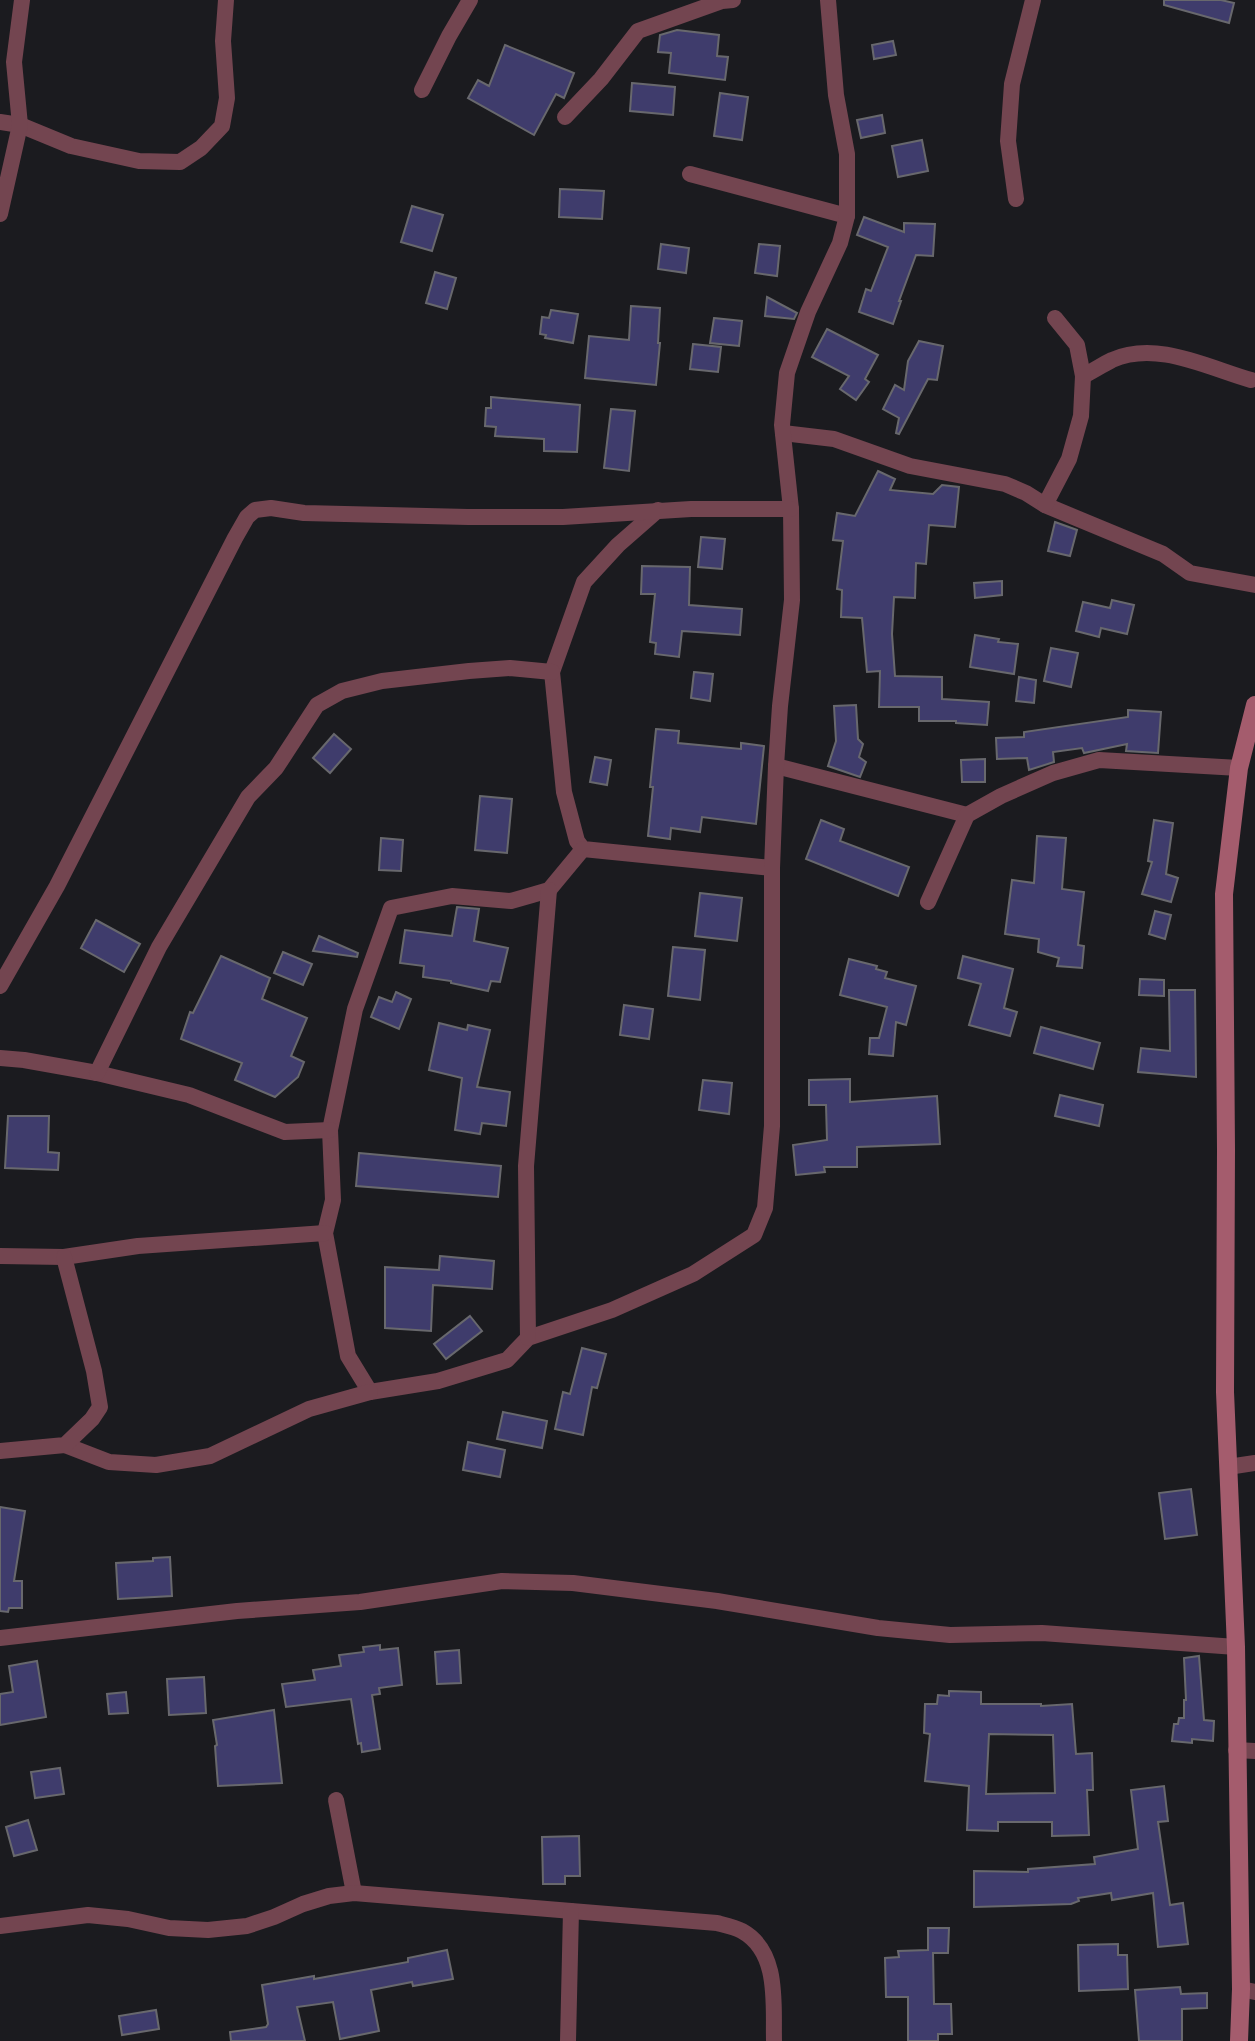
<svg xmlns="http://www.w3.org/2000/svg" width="1255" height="2041" font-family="'Noto Sans',sans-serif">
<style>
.building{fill:#3f3c6c;stroke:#68686d;stroke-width:2;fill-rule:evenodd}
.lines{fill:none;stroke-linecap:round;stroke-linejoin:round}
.street{stroke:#734550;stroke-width:16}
.secondary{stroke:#a45c6d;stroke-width:18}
</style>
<rect width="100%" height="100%" fill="#1b1b1f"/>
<g class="building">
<polygon points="1164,0 1221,0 1234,3 1229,23 1164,5"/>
<polygon points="677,30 719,35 717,56 728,57 725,80 669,73 671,53 658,52 660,35"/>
<polygon points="893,41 896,55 874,59 872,45"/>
<polygon points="505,45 574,73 564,98 556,94 534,135 468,98 478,80 489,86"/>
<polygon points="632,83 675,87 673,115 630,111"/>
<polygon points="720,93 748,97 742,140 714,136"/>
<polygon points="882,115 885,133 861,138 857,120"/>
<polygon points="922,140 928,171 898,177 892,146"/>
<polygon points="560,189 604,191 602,219 559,217"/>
<polygon points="412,206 443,215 432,251 401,242"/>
<polygon points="864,217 904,232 904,223 935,224 933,256 916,255 899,301 901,301 893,324 859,312 866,289 871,291 888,247 857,235"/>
<polygon points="661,244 689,248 686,273 658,269"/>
<polygon points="759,244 780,246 777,276 755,273"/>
<polygon points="435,272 456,278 447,309 426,303"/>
<polygon points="767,297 797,313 794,319 765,316"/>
<polygon points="631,306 660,308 658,343 660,343 656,385 585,378 589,336 629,340"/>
<polygon points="551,310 578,314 573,343 545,338 546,335 540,334 542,317 549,318"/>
<polygon points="714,318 742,321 739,346 710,343"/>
<polygon points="827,329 878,355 865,379 869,382 856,400 840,389 849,376 812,357"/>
<polygon points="919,341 943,346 937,380 928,379 899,434 896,433 899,418 883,409 895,385 904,390 908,361"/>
<polygon points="693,344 721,347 718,372 690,369"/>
<polygon points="491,397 580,405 577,452 544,451 544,439 495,436 496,427 485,426 486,408 491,408"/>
<polygon points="611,409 635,411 629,471 604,468"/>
<polygon points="878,471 895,479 890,490 933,494 942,485 959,487 955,527 929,525 926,564 916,563 915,598 894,597 892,634 895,676 942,677 942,699 989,702 987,725 956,723 956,721 919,721 919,707 879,707 880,671 867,672 862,618 841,617 842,590 837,589 843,541 833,540 837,513 855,516"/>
<polygon points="1055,522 1077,530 1070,556 1048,551"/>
<polygon points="701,537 725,539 722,569 698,567"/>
<polygon points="642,566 690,567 689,605 742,609 740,635 682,631 679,657 655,654 656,643 650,642 655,594 641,594"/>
<polygon points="1002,581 1002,595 975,598 974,583"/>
<polygon points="1112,600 1134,605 1127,634 1101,628 1099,637 1076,631 1083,602 1110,608"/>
<polygon points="975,635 999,639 998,642 1018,644 1014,674 970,667"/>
<polygon points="1051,648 1078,653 1071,687 1044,681"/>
<polygon points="694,672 713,674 710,701 691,698"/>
<polygon points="1019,677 1036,680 1034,703 1016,701"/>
<polygon points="856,705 858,739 863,744 859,757 866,762 860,777 828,766 836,741 834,706"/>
<polygon points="1128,710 1161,712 1158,753 1126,751 1127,744 1084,753 1082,748 1053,752 1054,762 1029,770 1027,758 997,759 996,738 1024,737 1024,732 1128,717"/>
<polygon points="656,729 679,731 678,743 741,749 741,743 764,746 756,824 702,817 700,832 671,828 670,839 648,836 653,787 650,787"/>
<polygon points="334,734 351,749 330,773 313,758"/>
<polygon points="595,757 611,760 607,785 590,782"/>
<polygon points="985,759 985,782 962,782 961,760"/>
<polygon points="480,796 512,799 507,853 475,850"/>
<polygon points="821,820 844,829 840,841 909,867 898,896 806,859"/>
<polygon points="1154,820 1173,823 1166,874 1178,878 1171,902 1142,894 1152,862 1148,861"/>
<polygon points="1037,836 1066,838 1062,889 1084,892 1078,945 1084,946 1082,968 1057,966 1059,958 1038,952 1039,939 1005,934 1012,880 1034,883"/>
<polygon points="381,838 403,840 401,871 379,870"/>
<polygon points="700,893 742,898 737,941 695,936"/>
<polygon points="457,907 479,909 474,941 508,948 500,982 491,981 488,991 451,983 451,981 423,977 424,966 400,963 405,930 452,936"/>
<polygon points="1155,911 1171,915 1165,939 1149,934"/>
<polygon points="96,920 140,944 124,972 81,948"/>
<polygon points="319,936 358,953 357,957 313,951"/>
<polygon points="673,947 705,950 700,1000 668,996"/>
<polygon points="283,952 312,964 303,985 274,973"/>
<polygon points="221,956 270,978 262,999 307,1018 291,1056 304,1062 298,1077 275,1097 235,1080 242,1063 181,1039 190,1012 193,1013"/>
<polygon points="963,956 1013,969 1004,1008 1017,1012 1010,1036 969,1025 981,984 958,978"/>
<polygon points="849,959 877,966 876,969 887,972 885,978 916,986 906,1025 896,1022 893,1056 869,1054 870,1038 879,1038 887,1007 840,995"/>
<polygon points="1140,979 1164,980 1164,996 1139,995"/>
<polygon points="1169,990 1195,990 1196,1077 1138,1072 1141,1048 1170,1051"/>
<polygon points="396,992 411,999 399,1029 371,1017 379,997 392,1002"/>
<polygon points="624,1005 653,1009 649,1039 620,1035"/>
<polygon points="439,1023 467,1030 468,1025 490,1030 477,1087 510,1092 506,1126 482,1123 480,1134 455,1130 462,1078 429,1070"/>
<polygon points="1041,1027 1100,1043 1093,1069 1034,1053"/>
<polygon points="850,1079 850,1102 937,1096 940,1144 857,1147 857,1167 824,1167 825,1172 796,1175 793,1145 827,1140 826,1105 809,1105 809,1080"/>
<polygon points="703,1080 732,1083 729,1114 699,1110"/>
<polygon points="1060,1095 1103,1105 1099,1126 1055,1116"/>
<polygon points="8,1116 49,1116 48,1152 59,1153 58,1170 5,1168"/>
<polygon points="359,1153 501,1166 498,1197 356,1186"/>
<polygon points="440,1256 494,1261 492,1289 433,1285 431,1331 385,1328 385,1267 439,1270"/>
<polygon points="470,1316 482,1331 446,1359 434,1344"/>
<polygon points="582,1348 606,1354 597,1388 592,1387 583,1435 555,1429 563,1392 570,1394"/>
<polygon points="503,1412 547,1421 542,1448 497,1439"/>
<polygon points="468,1442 505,1450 500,1477 463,1470"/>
<polygon points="1191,1489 1197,1535 1165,1539 1159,1493"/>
<polygon points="0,1507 25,1511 14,1581 22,1581 22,1608 9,1608 8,1612 0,1611"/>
<polygon points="170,1557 172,1596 118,1599 116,1563 153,1561 153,1558"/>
<polygon points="380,1645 380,1650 398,1648 402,1685 379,1688 380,1694 372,1695 380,1749 362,1752 361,1743 358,1744 351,1699 286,1707 282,1684 315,1680 313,1670 341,1666 339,1655 364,1652 363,1647"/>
<polygon points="459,1650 461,1683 437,1684 435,1652"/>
<polygon points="1199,1656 1204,1720 1214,1721 1213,1741 1192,1739 1192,1743 1172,1741 1174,1724 1178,1724 1179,1718 1184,1718 1184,1700 1186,1700 1184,1658"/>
<polygon points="37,1661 46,1717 0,1725 0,1694 13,1692 9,1666"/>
<polygon points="204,1677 206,1713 169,1715 167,1679"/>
<path d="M 949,1691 L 981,1692 L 981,1704 L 1041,1704 L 1041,1706 L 1072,1704 L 1076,1754 L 1092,1753 L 1093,1790 L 1087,1790 L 1089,1835 L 1052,1836 L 1052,1822 L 998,1822 L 998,1831 L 967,1830 L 969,1786 L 925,1781 L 930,1734 L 924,1733 L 925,1704 L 937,1704 L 938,1695 L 949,1696 ZM 989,1734 L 1053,1735 L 1055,1793 L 986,1794 Z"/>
<polygon points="126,1692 128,1713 109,1714 107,1694"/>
<polygon points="274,1710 282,1783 218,1786 215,1746 217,1745 213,1720"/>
<polygon points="60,1768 64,1794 35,1798 31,1772"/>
<polygon points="1164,1786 1168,1821 1158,1822 1170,1905 1183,1903 1188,1944 1158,1947 1153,1893 1112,1900 1111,1893 1078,1898 1079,1901 1071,1904 974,1907 974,1871 1028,1872 1028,1869 1095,1864 1094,1857 1138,1849 1131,1790"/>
<polygon points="28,1820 37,1850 14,1856 6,1827"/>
<polygon points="579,1836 580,1876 565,1876 565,1884 543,1884 542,1837"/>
<polygon points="928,1928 949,1928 948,1953 933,1953 934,2004 951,2004 952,2034 938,2034 938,2041 908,2041 908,1997 886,1997 885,1958 899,1957 898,1951 928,1950"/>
<polygon points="1118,1944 1118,1955 1127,1955 1128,1989 1079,1991 1078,1945"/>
<polygon points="447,1950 453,1979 413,1986 412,1982 371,1990 379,2031 340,2039 333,2002 297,2007 305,2041 231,2041 230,2032 266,2027 268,2024 262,1985 314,1976 314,1979 408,1962 408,1958"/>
<polygon points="1180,1987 1181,1994 1207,1993 1207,2008 1182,2009 1182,2041 1139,2041 1135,1990"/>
<polygon points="156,2010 159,2029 122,2035 119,2016"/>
</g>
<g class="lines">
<g class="street">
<polyline points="422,90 449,36 470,0"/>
<polyline points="565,117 601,79 638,31 722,1 733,0"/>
<polyline points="0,122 20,125 71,146 139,161 180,162 201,148 222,126 227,98 223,41 226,0"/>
<polyline points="690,174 847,216"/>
<polyline points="1016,199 1008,141 1012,84 1033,0"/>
<polyline points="0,214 20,125 14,62 22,0"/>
<path d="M 1083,376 C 1093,371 1102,365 1112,360 C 1157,340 1208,368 1251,380"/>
<polyline points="783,433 834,439 910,466 1005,484 1026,493 1045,505 1163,554 1190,573 1255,585"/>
<polyline points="1045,505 1069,459 1081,416 1083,376 1077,345 1055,318"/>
<polyline points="658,510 618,545 584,582 552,672 564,792 577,841 583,849 772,868"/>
<polyline points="776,766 967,815"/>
<polyline points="583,849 549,890 532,895 511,901 452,896 391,908 355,1009 330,1130 333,1200 325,1233 348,1356 370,1392 438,1381 507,1360 528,1338 612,1310 693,1274 754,1235 765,1208 772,1126 772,868 776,766 780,706 792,600 791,509 782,425 787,373 808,312 840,243 847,216 847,154 836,95 828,0"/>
<polyline points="928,902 967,815 1001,796 1053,773 1099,760 1239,768"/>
<polyline points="0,986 57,886 235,538 247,517 255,510 271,508 304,513 468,517 563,517 691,509 791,509"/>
<polyline points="0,1058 24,1060 97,1073 189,1095 285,1132 330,1130"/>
<polyline points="97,1073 159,947 248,797 276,768 317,705 342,691 382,681 469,671 510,668 552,672"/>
<polyline points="0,1256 64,1257 138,1246 325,1233"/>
<polyline points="528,1338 526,1166 549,890"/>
<polyline points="65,1445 109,1462 156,1465 210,1456 309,1409 370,1392"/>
<polyline points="0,1451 65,1445 92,1419 100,1407 94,1371 64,1257"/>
<polyline points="1228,1467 1255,1463"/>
<polyline points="0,1638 237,1611 360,1602 502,1581 573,1583 717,1601 878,1628 950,1635 1042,1633 1236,1647"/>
<polyline points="1236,1750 1255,1751"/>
<polyline points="336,1800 354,1893"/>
<path d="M 0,1926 L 88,1915 L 128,1919 L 169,1928 L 208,1930 L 247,1926 L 274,1917 L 303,1904 L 329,1896 L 354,1893 L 717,1923 C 725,1925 735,1927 742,1931 C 780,1952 773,2005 774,2041"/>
<polyline points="1241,1989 1255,1992"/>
<polyline points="568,2041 571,1911"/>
</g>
<polyline class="secondary" points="1239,2041 1241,1989 1236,1647 1225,1392 1226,1150 1224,894 1239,768 1255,705"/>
</g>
</svg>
